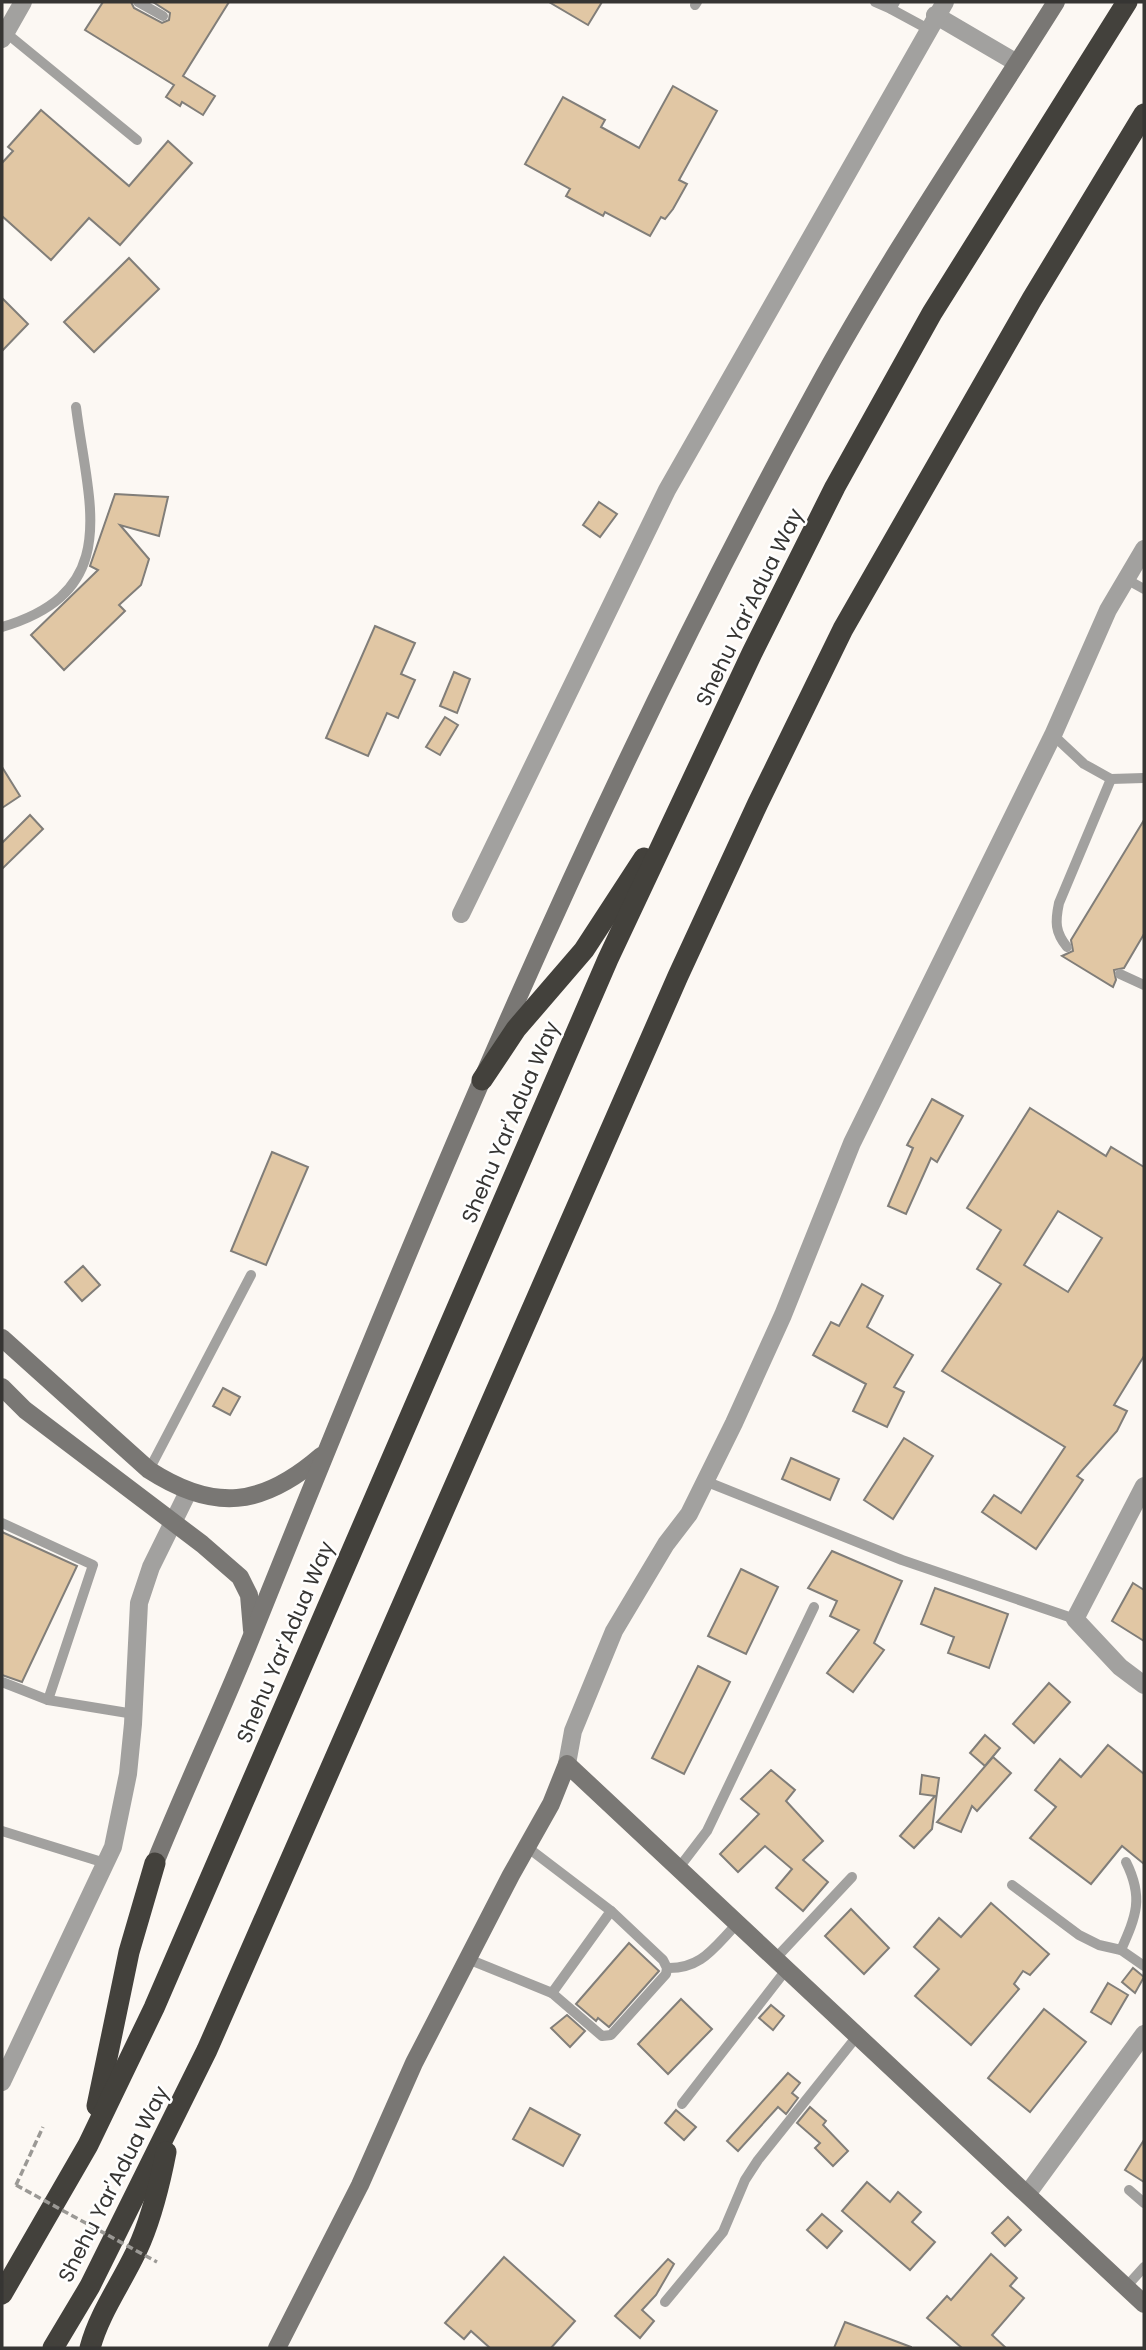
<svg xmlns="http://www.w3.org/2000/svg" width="1146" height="2350" font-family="Poppins,sans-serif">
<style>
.building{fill:#e1c7a4;stroke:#817e79;stroke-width:2;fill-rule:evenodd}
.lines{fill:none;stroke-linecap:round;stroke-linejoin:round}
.path{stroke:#9b9995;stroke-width:3.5;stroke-dasharray:7 3.5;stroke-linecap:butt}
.lane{stroke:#a2a19f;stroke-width:10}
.street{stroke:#a2a19f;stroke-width:18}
.secondary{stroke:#797774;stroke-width:18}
.highway{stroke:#43413c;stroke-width:21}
.path-bridge{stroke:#9b9995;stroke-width:3.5;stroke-dasharray:7 3.5;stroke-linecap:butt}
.labels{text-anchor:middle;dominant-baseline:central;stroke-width:5;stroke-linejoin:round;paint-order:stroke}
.street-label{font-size:21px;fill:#363533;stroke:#fff}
</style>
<rect width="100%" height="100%" fill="#fcf8f3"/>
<g class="building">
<polygon points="103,2 131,2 134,8 162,23 169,20 170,13 153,2 229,2 183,76 215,96 203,115 182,102 180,106 166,97 174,85 85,30"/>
<polygon points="549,2 602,2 588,25"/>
<polygon points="673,86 717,111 679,180 687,184 673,209 665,219 661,217 650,236 605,212 603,216 566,196 570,189 525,164 563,97 605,120 601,127 639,148"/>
<polygon points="41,110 129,186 168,141 192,163 120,245 89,218 51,260 2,216 2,163 13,151 8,147"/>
<polygon points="129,258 159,289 94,352 64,322"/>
<polygon points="2,298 28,324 2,351"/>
<polygon points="115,494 168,497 159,536 120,525 149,559 141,585 119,605 125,611 64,670 31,635 98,570 90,566"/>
<polygon points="599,502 617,514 600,537 583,525"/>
<polygon points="375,626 415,643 401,674 415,680 398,718 387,713 368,756 326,738"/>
<polygon points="454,672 470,679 457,713 440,706"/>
<polygon points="445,717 458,725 440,755 426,747"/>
<polygon points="2,767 20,796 2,808"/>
<polygon points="30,815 43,829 2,869 2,843"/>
<polygon points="1144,820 1144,934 1124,968 1114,970 1116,980 1113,987 1062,956 1073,951 1071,940"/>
<polygon points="932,1099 963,1116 937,1162 931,1158 906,1214 888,1206 913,1148 907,1145"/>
<path d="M 1030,1108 L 1106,1156 L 1111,1147 L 1144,1167 L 1144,1356 L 1114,1405 L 1127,1411 L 1117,1431 L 1077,1476 L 1083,1480 L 1036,1549 L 982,1512 L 994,1495 L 1021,1513 L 1065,1447 L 942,1371 L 1001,1284 L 977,1269 L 1001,1230 L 967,1208 ZM 1058,1211 L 1102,1238 L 1068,1292 L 1024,1265 Z"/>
<polygon points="272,1152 308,1167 266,1265 231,1251"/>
<polygon points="83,1266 100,1285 82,1301 65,1282"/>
<polygon points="862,1284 883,1296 867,1327 913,1355 894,1387 904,1392 887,1427 853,1411 866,1384 813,1355 831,1322 839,1326"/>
<polygon points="223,1388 240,1397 230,1415 213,1406"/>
<polygon points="904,1438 933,1456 893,1519 864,1500"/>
<polygon points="791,1458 839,1479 830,1500 782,1479"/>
<polygon points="2,1532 77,1566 22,1682 2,1675"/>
<polygon points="832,1551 902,1581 874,1643 884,1650 853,1692 827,1673 859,1630 830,1616 837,1601 808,1588"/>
<polygon points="741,1569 778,1587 746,1654 708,1636"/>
<polygon points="1133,1583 1144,1590 1144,1641 1112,1621"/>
<polygon points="935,1588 1008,1614 989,1668 948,1653 954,1637 921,1624"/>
<polygon points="698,1666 730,1682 684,1774 652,1758"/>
<polygon points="1049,1683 1070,1702 1034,1743 1013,1724"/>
<polygon points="985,1735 1000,1748 985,1766 970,1753"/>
<polygon points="1108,1745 1144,1774 1144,1864 1122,1846 1091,1884 1030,1838 1056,1807 1035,1790 1060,1759 1081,1777"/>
<polygon points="993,1757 1011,1773 977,1811 972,1806 961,1832 937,1822"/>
<polygon points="771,1770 795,1790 786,1801 823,1841 803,1860 828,1882 803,1911 776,1888 792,1869 765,1846 738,1872 720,1854 759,1814 741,1799"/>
<polygon points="922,1775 939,1778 932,1829 914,1848 900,1836 935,1796 920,1794"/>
<polygon points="991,1903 1049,1954 1030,1975 1023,1971 1014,1984 1019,1989 971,2045 915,1996 939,1969 914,1947 939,1918 961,1937"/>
<polygon points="851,1909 889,1948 864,1974 825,1936"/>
<polygon points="629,1943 659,1971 609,2027 598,2018 596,2021 576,2004"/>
<polygon points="1133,1968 1144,1977 1135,1993 1122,1982"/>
<polygon points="1108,1983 1128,1995 1111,2024 1091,2012"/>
<polygon points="681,1999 712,2029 668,2074 638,2044"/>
<polygon points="771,2005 784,2016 773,2030 759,2018"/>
<polygon points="1044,2009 1086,2042 1030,2112 988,2078"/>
<polygon points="567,2015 585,2031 570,2047 551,2028"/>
<polygon points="788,2073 800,2083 792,2093 798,2098 786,2114 778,2107 738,2151 727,2141"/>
<polygon points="810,2107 826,2121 823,2125 848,2151 833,2166 815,2148 820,2143 797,2123"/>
<polygon points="530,2108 580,2135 563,2166 513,2139"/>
<polygon points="676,2110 696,2127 684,2140 665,2123"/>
<polygon points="1144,2140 1144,2182 1125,2170"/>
<polygon points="867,2182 890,2202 898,2192 921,2212 912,2222 935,2242 910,2270 842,2211"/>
<polygon points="822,2214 842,2231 827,2248 807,2230"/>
<polygon points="1008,2217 1021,2230 1005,2246 992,2233"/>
<polygon points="991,2254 1017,2278 1010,2286 1024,2298 992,2335 1006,2348 962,2348 927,2318 947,2296 951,2300"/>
<polygon points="504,2257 575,2321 551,2348 490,2348 471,2331 464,2339 445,2323"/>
<polygon points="668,2259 674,2264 656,2295 642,2310 654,2321 640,2338 615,2316"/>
<polygon points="845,2322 911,2347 911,2348 834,2348"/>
</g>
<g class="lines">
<polyline class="path" points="16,2185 43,2127"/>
<g class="lane">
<polyline points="138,2 163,16"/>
<polyline points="875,2 891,9"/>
<polyline points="895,2 891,9 928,29"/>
<polyline points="695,5 697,2"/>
<polyline points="5,32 137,140"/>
<polyline points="1126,579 1144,589"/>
<path d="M 2,627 C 124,591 88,504 76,407"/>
<polyline points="1053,735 1084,764 1111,779 1144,778"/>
<path d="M 1067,947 C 1055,932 1055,922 1059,903 L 1111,779"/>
<polyline points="1120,974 1144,985"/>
<polyline points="149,1470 251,1275"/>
<polyline points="705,1481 902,1560 1075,1619"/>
<polyline points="2,1523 93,1565 48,1700"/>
<polyline points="2,1682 48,1700 134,1714"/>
<polyline points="2,1831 105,1863"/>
<polyline points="678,1869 707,1831 814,1607"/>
<polyline points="1012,1885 1079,1935 1099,1945 1121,1950 1144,1966"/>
<path d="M 1121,1950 C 1136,1916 1144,1898 1126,1862"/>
<polyline points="468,1959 552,1993 611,1911 527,1847"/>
<polyline points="775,1959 852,1877"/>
<path d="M 667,1968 C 702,1969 714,1947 737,1924"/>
<polyline points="552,1993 602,2036 611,2035 666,1974 667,1968 663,1960 611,1911"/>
<polyline points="682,2104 786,1970"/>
<polyline points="1129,2190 1144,2203"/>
<polyline points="1126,2287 1144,2267"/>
<polyline points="665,2302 723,2232 745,2180 758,2160 858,2035"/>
</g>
<g class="street">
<polyline points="935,15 1017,63"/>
<polyline points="2,39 23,2"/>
<polyline points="461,914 667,490 945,2"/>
<polyline points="1144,1486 1075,1619 1120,1667 1144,1685"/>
<polyline points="567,1764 573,1731 614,1631 666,1544 689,1514 734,1423 783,1315 852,1143 1053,735 1108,610 1144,549"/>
<polyline points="2,2082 113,1847 128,1774 133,1724 139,1603 151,1567 188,1492"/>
<polyline points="1028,2193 1144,2034"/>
</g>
<g class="secondary">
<path d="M 2,1338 L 149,1470 C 214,1512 262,1507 321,1456"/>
<polyline points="2,1387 25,1410 202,1544 240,1577 249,1595 252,1630"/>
<path d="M 155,1863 C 186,1786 222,1711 253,1633 C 422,1212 596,790 815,392 C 888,258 975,131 1056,2"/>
<polyline points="277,2348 360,2185 414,2063 511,1875 551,1804 567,1764 1144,2304"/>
</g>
<g class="highway">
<polyline points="482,1080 516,1029 584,950 644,858"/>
<polyline points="97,2106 129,1952 155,1863"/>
<polyline points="2,2294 88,2145 154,2008 608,959 752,653 835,487 932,313 1127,2"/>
<polyline points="53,2348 90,2286 207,2050 678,976 758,803 843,629 1032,299 1144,114"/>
<path d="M 90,2348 C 100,2310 126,2277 141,2241 C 153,2212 160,2183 166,2152"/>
</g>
<polyline class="path-bridge" points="16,2185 157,2262"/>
</g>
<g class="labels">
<g class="street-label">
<text transform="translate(749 607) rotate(-64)">Shehu Yar'Adua Way</text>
<text transform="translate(510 1122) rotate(-67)">Shehu Yar'Adua Way</text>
<text transform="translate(285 1642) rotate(-67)">Shehu Yar'Adua Way</text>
<text transform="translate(113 2184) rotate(-63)">Shehu Yar'Adua Way</text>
</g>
</g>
<rect width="1146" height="2350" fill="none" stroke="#363533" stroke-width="7"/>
</svg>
